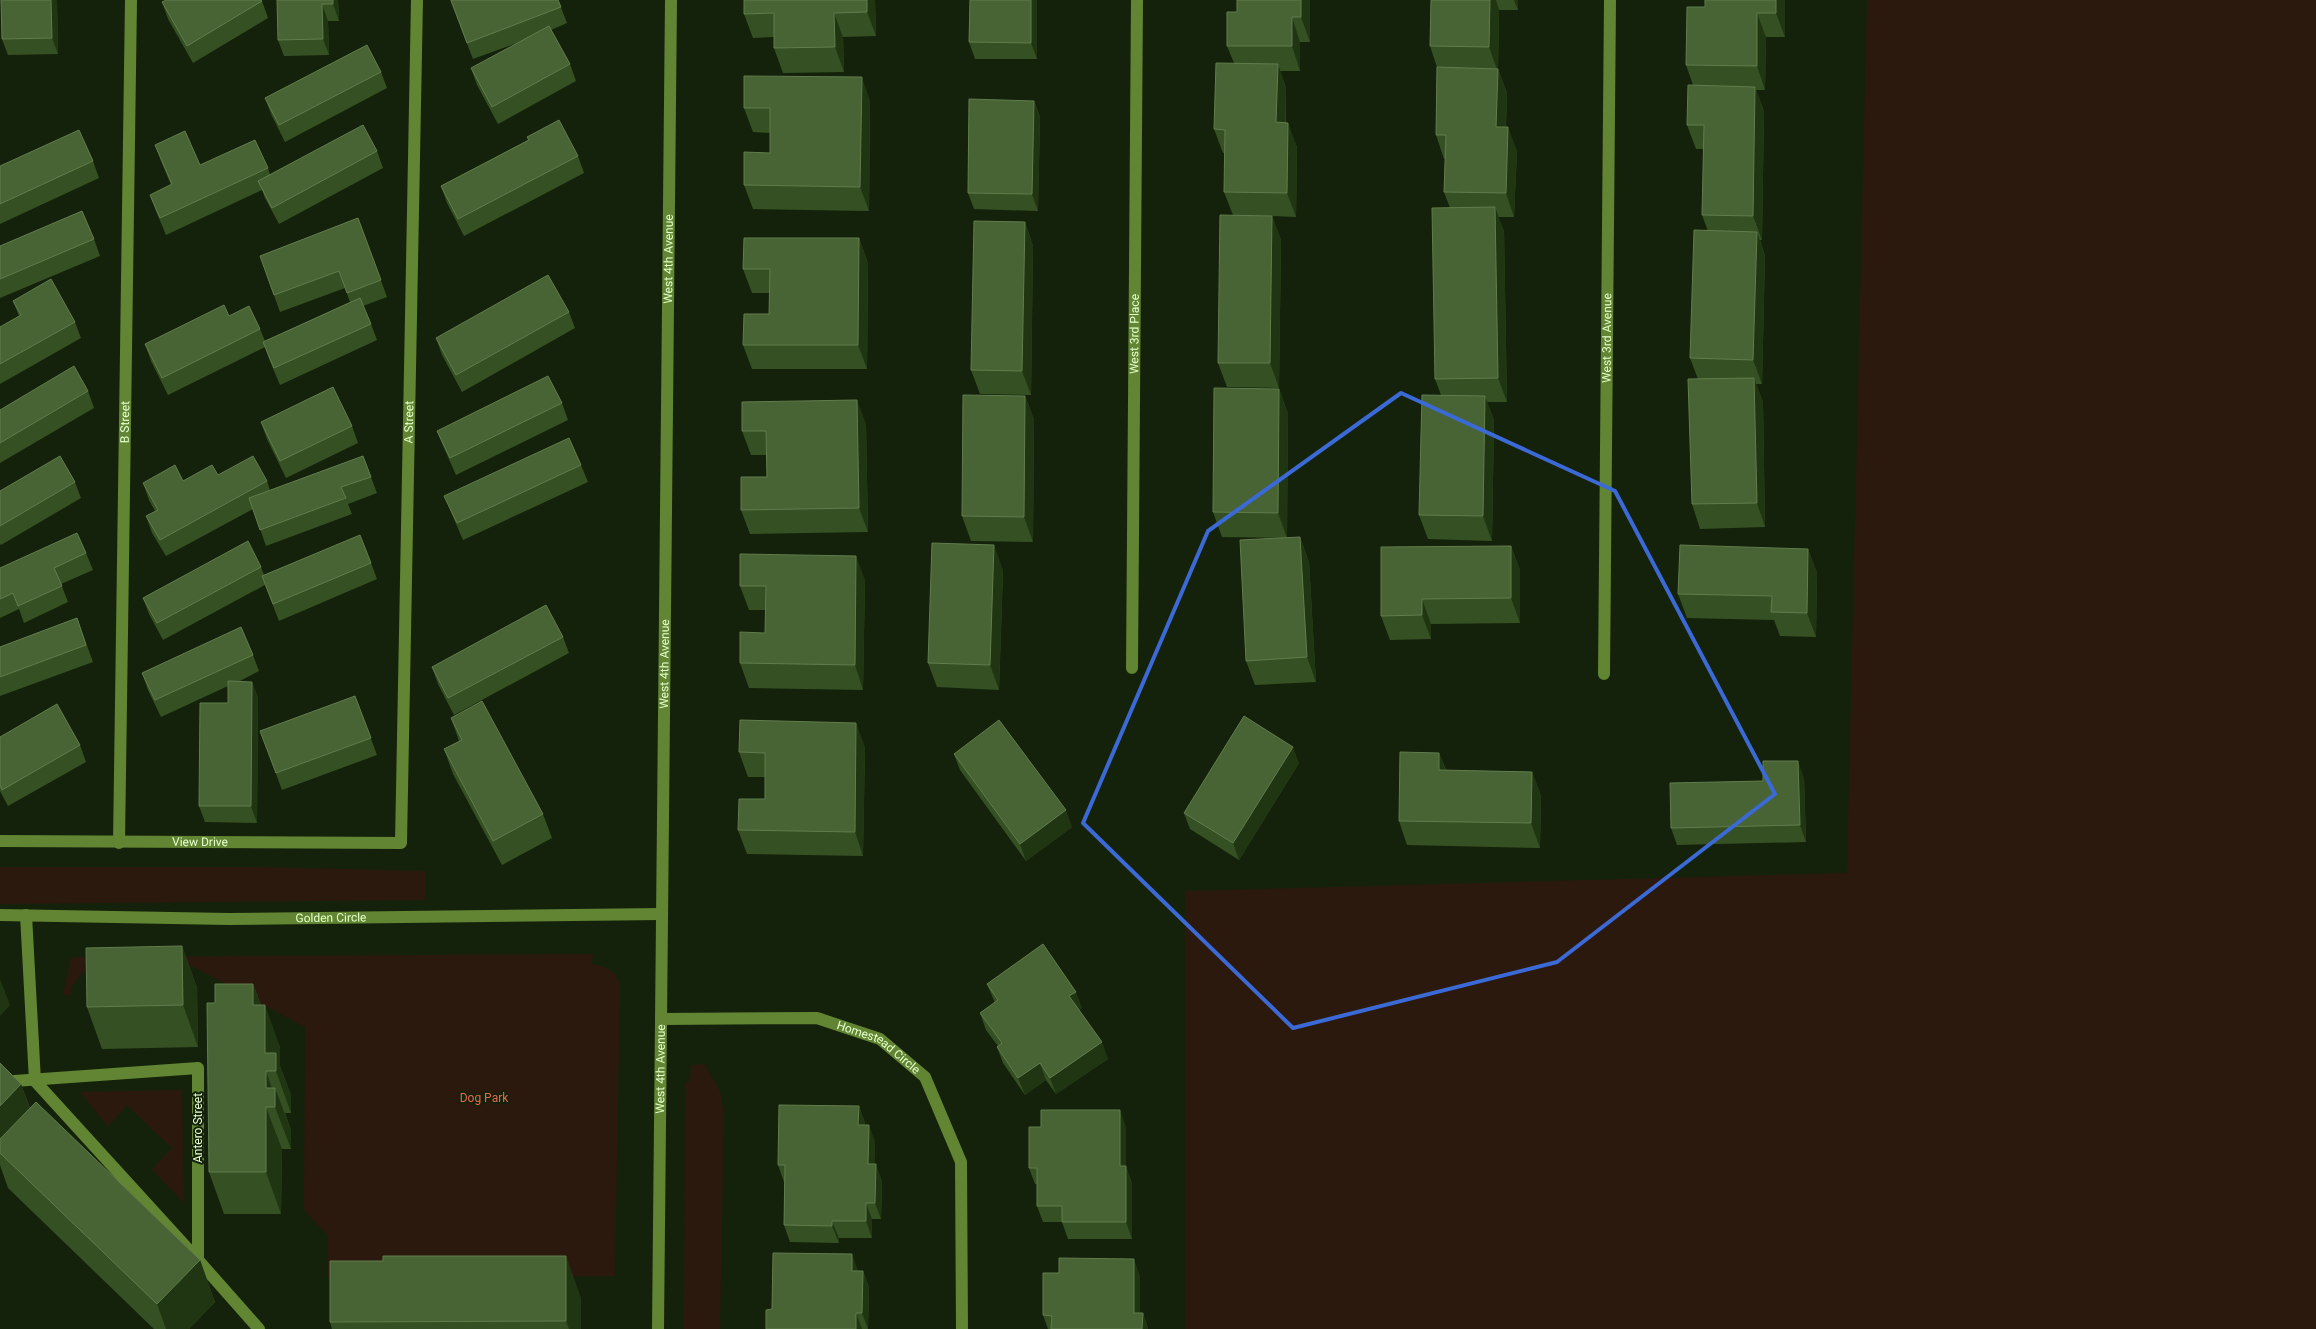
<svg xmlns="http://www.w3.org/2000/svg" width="2316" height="1329" font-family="Roboto,sans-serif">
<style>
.green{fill:#2c190e}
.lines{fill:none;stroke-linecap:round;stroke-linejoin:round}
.minor{stroke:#618532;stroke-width:12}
.wall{fill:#355123}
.shaded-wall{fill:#203612}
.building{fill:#486435;stroke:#617c4d}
.marked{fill:none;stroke:#3b69d6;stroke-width:4;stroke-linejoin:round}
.labels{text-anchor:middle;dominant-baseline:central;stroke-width:4;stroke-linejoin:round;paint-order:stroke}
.street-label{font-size:12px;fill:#e5ffcc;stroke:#15220b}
.park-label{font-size:12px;fill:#e9654e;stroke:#15220b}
</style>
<rect width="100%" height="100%" fill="#15220b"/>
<g class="green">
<polygon points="1867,0 2316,0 2316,1329 1185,1329 1185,891 1847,873"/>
<polygon points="0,867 257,867 426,871 425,900 0,904"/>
<path d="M 593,954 L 592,964 C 606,966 616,971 620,985 L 615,1276 L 328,1278 L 328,1236 L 304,1210 L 305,1027 L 194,967 L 88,966 L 71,987 L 72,995 L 63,995 L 71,957 Z"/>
<polygon points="704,1064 720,1091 724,1115 720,1329 684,1329 685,1082 690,1081 691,1065"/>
<polygon points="182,1090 184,1203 152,1169 172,1148 127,1105 108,1126 80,1092"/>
</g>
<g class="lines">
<g class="minor">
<path id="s1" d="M 1132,668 L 1137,0"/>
<path id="s2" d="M 1604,674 L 1610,0"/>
<path id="s3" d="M 0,841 L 401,843 L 417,0"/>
<path id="s4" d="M 119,843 L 131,0"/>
<path id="s5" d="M 0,915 L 229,919 L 662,914"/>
<polyline points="26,915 35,1081 198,1260"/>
<path id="s6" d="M 661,1019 L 817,1018 L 880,1039 L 925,1077 L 961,1162 L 962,1329"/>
<polyline points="0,1082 198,1068 198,1260 259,1329"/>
<path id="s7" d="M 658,1329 L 671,0"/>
</g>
</g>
<g class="wall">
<polygon points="1,0 57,0 58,54 8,55 2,39"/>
<polygon points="277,0 338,0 339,21 328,21 329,55 284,56 278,40"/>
<polygon points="450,0 558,0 567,23 551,30 570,64 576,81 498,124 477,85 471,68 522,41 473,59"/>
<polygon points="875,0 876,36 843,37 844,72 783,73 774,48 774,37 753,38 744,14"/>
<polygon points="970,0 1037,0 1037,59 975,59 969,42"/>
<polygon points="1310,0 1310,42 1300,42 1300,71 1280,71 1286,88 1286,123 1297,147 1296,217 1272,216 1281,240 1279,388 1227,387 1218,363 1233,215 1224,192 1225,153 1223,153 1214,129 1234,63 1227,46 1237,12"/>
<polygon points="1431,0 1518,0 1518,10 1499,10 1498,69 1507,93 1506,127 1517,151 1514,217 1498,217 1504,231 1507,402 1487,402 1494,420 1492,541 1428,539 1419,515 1441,395 1435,379 1450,208 1444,192 1445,159 1444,159 1436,135 1437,67 1430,46"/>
<polygon points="1705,0 1785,0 1785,37 1766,37 1765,90 1756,90 1764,111 1762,240 1760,240 1765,256 1762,384 1756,384 1763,402 1765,527 1700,529 1692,504 1698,379 1690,358 1708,231 1702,215 1704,149 1696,149 1687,125 1693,85 1686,65 1705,7"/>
<polygon points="262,1 268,18 193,63 168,19 162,2"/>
<polygon points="381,72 387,88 285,142 271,114 265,98"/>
<polygon points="870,101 869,211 753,209 744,185 770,153 770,133 753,132 744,108"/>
<polygon points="1034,101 1040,117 1038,211 974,209 968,193"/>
<polygon points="527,137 578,156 584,173 464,236 447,203 441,186 528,140"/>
<polygon points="155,145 200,165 268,168 270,175 377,151 383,168 279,224 265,198 262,190 166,235 156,211 150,195 171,185 161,161"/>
<polygon points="93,161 99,178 0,224 0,166"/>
<polygon points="358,218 387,297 363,306 371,324 377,340 280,385 269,359 265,347 168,395 151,361 145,344 260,329 265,341 350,302 345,288 280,312 260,256"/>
<polygon points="1025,222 1033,246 1031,395 980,394 971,370"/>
<polygon points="859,238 868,263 867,369 752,369 743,345 769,314 769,293 752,293 743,269"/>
<polygon points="94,239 100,256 0,298 0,246"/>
<polygon points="13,301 75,322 81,338 0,384 0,327 19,316"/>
<polygon points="569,312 575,328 462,392 442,355 436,338"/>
<polygon points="1279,389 1288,414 1287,538 1222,537 1213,512"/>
<polygon points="88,391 94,408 0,463 0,410"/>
<polygon points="1025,396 1034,420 1033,542 971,541 962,516"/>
<polygon points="562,403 568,420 456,475 444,448 437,431"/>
<polygon points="261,422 352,426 358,443 286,478 267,439"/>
<polygon points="866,424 868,532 750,534 741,510 767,477 766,455 751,455 742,431"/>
<polygon points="363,456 377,493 348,504 352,514 266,546 253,509 166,556 152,533 146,516 155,511 149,500 143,483 183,481 218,475 267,481 270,490"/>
<polygon points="581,465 588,482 463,540 451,512 444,496"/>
<polygon points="75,482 81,498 1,545 0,544 0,491"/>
<polygon points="1300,537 1309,562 1316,682 1255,685 1246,661"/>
<polygon points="1511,546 1520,570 1520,623 1431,624 1431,639 1390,640 1381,616"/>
<polygon points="1808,549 1817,573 1816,637 1780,636 1774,620 1687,618 1678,594"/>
<polygon points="86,553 93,570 61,584 68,602 24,623 19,609 0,618 0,568"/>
<polygon points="371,563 377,579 279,621 265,585 163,640 149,614 143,598 261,567 264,575"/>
<polygon points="1003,570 999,690 937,687 928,663"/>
<polygon points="865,580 863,690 749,688 740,663 765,633 766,610 749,610 740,586"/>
<polygon points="77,618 93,662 0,696 0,647"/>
<polygon points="563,637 569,653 454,715 438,684 432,667"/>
<polygon points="253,655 259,671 238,682 252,682 258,698 257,823 205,822 199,806 228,703 228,686 161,717 148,690 142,673"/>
<polygon points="355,696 377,755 282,790 260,731"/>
<polygon points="451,718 543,814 552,838 502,865 453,774 444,749 459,741"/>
<polygon points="0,737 80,745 86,762 8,806 0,791"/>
<polygon points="865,747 863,856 747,854 738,830 765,799 765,777 748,777 739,752"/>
<polygon points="1439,753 1446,770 1532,772 1541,796 1540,848 1407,845 1399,821"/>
<polygon points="954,754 1072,827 1026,861 960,770"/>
<polygon points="1299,763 1239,860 1190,829 1184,813"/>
<polygon points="1804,778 1806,842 1677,845 1671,828 1763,781"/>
<polygon points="182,946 197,988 198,1047 102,1049 87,1007"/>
<polygon points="253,984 261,1005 280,1047 280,1066 291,1095 291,1113 285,1113 291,1130 291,1149 282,1149 281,1214 224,1214 209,1172"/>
<polygon points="987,984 1082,1008 1079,1010 1108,1059 1056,1094 1046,1080 1025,1095 1003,1063 997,1047 998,1046 986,1030 980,1013 995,1003"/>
<polygon points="0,1063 21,1084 30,1108 200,1260 215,1302 189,1329 154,1329 8,1188 0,1165"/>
<polygon points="859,1106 865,1123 865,1125 875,1142 874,1164 882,1181 881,1219 872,1219 872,1238 839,1238 839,1243 790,1242 784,1225 784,1182 778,1165"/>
<polygon points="1126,1127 1126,1167 1132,1183 1132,1239 1068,1239 1062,1222 1043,1222 1037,1206 1037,1184 1035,1184 1029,1168"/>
<polygon points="858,1271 863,1271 869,1287 868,1329 766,1329 772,1309"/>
<polygon points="1140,1276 1140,1313 1143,1313 1148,1329 1048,1329 1043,1315"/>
<polygon points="581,1298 581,1329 332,1329 330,1322"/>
</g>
<g class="shaded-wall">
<polygon points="51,0 57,0 58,54 52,38"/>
<polygon points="333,0 338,0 339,21 333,4"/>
<polygon points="867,0 875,0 876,36 867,12"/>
<polygon points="1031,0 1037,0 1037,59 1031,43"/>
<polygon points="1301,0 1310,0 1310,42 1301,17"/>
<polygon points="1490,0 1496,0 1499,10 1498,72 1489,47"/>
<polygon points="1514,0 1518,0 1518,10"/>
<polygon points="1776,0 1785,0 1785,37 1776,13"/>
<polygon points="322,4 328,21 329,55 323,39"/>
<polygon points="834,13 843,37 844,72 835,47"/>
<polygon points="1757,13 1766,37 1765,90 1757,66"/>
<polygon points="1292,17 1300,42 1300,71 1292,46"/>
<polygon points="1278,64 1286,88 1285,146 1276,122"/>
<polygon points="1498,69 1507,93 1505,151 1496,127"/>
<polygon points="862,77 870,101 869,211 860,187"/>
<polygon points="1755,87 1764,111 1762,240 1753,216"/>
<polygon points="1034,101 1040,117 1038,211 1032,194"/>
<polygon points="1288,123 1297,147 1296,217 1287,193"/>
<polygon points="1508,127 1517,151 1514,217 1506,193"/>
<polygon points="1495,207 1504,231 1507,402 1498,378"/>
<polygon points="1272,216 1281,240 1279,388 1270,363"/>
<polygon points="1025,222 1033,246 1031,395 1022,371"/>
<polygon points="1757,232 1765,256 1762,384 1753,360"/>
<polygon points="859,238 868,263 867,369 858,345"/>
<polygon points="1754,378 1763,402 1765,527 1757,503"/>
<polygon points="1279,389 1288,414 1287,538 1278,513"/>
<polygon points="1025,396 1034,420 1033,542 1024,517"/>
<polygon points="1485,396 1494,420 1492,541 1483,516"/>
<polygon points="857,400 866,424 868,532 859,508"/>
<polygon points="1300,537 1309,562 1316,682 1307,657"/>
<polygon points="994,545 1003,570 999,690 990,665"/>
<polygon points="1511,546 1520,570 1520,623 1511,598"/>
<polygon points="1808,549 1817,573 1816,637 1807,613"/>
<polygon points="856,556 865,580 863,690 855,665"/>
<polygon points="1422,599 1431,624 1431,639 1422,615"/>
<polygon points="252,682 258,698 257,823 251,806"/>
<polygon points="856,723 865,747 863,856 855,832"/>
<polygon points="1293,747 1299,763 1239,860 1233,843"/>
<polygon points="1439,753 1448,777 1439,770"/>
<polygon points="1798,761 1804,778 1806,842 1800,825"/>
<polygon points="1532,772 1541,796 1540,848 1531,823"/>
<polygon points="1066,810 1072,827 1026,861 1020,844"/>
<polygon points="182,946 197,988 198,1047 183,1005"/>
<polygon points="0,979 10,1005 0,1016"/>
<polygon points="253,984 265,1017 265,1005 280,1047 280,1066 291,1095 291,1113 276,1071 265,1053 253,1005"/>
<polygon points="1076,992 1082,1008 1076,1013 1069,996"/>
<polygon points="1102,1042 1108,1059 1056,1094 1050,1078"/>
<polygon points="1040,1063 1046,1080 1025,1095 1018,1078"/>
<polygon points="266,1071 275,1097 275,1088 291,1130 291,1149 275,1107 266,1088"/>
<polygon points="21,1084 36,1126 0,1153 0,1106"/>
<polygon points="859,1106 865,1123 864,1142 858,1125"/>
<polygon points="266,1107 282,1149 281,1214 266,1172"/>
<polygon points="1120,1110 1126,1127 1126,1167 1132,1183 1132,1239 1126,1222 1120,1166"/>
<polygon points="869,1125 875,1142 874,1181 868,1164"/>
<polygon points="876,1164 882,1181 881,1219 875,1203"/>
<polygon points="866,1203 872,1219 872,1238 866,1221"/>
<polygon points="832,1221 839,1238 839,1243 832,1226"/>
<polygon points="852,1254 858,1271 852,1271"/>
<polygon points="566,1256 581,1298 581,1329 569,1329 566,1321"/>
<polygon points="1134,1259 1140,1276 1140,1329 1134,1313"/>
<polygon points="200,1260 215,1302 189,1329 166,1329 157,1304"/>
<polygon points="863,1271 869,1287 868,1329 862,1313"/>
<polygon points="856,1313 862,1329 856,1329"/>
<polygon points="1143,1313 1148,1329 1142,1329"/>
</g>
<g class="building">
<polygon points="1,0 51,0 52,38 2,39"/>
<polygon points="166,0 261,0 262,1 187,46 162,2"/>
<polygon points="277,0 333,0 333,4 322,4 323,39 278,40"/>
<polygon points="451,0 558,0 561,7 467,43"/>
<polygon points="744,0 867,0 867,12 834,13 835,47 774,48 774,13 744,14"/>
<polygon points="970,0 1031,0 1031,43 969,42"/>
<polygon points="1237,0 1301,0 1301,17 1292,17 1292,46 1227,46 1227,12 1237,12"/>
<polygon points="1431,0 1490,0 1489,47 1430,46"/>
<polygon points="1705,0 1776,0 1776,13 1757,13 1757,66 1686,65 1687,7 1705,7"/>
<polygon points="549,26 570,64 492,107 471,68"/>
<polygon points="367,45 381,72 279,125 265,98"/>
<polygon points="1216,63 1278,64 1276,122 1288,123 1287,193 1224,192 1225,130 1214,129"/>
<polygon points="1437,67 1498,69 1496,127 1508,127 1506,193 1444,192 1446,135 1436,135"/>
<polygon points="744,76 862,77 860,187 744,185 744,152 770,153 770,108 744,108"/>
<polygon points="1688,85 1755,87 1753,216 1702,215 1704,125 1687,125"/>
<polygon points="969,99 1034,101 1032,194 968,193"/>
<polygon points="559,120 578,156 458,219 441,186 529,140 527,137"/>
<polygon points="363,125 377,151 272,208 258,181"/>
<polygon points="79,130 93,161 0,204 0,166"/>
<polygon points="185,131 200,165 255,140 268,168 160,218 150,195 172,184 155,145"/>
<polygon points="1495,207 1498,378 1435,379 1432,208"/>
<polygon points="82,211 94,239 0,279 0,246"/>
<polygon points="1220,215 1272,216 1270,363 1218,363"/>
<polygon points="358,218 381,280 347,293 339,271 274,295 260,256"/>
<polygon points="974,221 1025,222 1022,371 971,370"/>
<polygon points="1694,230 1757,232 1753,360 1690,358"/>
<polygon points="744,238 859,238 858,345 743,345 744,314 769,314 770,269 743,269"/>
<polygon points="548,275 569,312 456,375 436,338"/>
<polygon points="51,279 75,322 0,364 0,327 21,315 13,301"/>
<polygon points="360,298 371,324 274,368 263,342"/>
<polygon points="224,305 229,316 249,306 260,329 162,378 145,344"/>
<polygon points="74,366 88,391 0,443 0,410"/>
<polygon points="548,376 562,403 450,458 437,431"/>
<polygon points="1754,378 1757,503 1692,504 1688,379"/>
<polygon points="333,387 352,426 280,461 261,422"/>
<polygon points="1214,388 1279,389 1278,513 1213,512"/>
<polygon points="963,395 1025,396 1024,517 962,516"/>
<polygon points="1422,395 1485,396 1483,516 1419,515"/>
<polygon points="857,400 859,508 741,510 741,477 767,477 766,431 742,431 742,402"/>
<polygon points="569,438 581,465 457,523 444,496"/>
<polygon points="60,456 75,482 0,526 0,491"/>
<polygon points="253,456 267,481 160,540 146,516 158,510 143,483 175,465 183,481 212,465 218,475"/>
<polygon points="363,456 371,477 341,487 346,498 260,530 249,498"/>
<polygon points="77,533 86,553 54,568 62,586 18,606 13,593 0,599 0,568"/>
<polygon points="360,535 371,563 273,604 262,576"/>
<polygon points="1300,537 1307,657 1246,661 1240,540"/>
<polygon points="248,541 261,567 157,623 143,598"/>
<polygon points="932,543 994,545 990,665 928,663"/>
<polygon points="1680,545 1808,549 1807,613 1771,612 1772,596 1678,594"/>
<polygon points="1511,546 1511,598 1422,599 1422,615 1381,616 1381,547"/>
<polygon points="740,554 856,556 855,665 740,663 740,632 765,633 766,586 740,586"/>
<polygon points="546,605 563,637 448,698 432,667"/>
<polygon points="77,618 86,645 0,677 0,647"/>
<polygon points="241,627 253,655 155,700 142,673"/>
<polygon points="228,681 252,682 251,806 199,806 200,703 228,703"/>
<polygon points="355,696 371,738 276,773 260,731"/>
<polygon points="482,701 543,814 493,841 444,749 462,740 451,718"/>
<polygon points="57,704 80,745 2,790 0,785 0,737"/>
<polygon points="1244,716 1293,747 1233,843 1184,813"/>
<polygon points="740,720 856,723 855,832 738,830 739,799 765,799 765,753 739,752"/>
<polygon points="999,720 1066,810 1020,844 954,754"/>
<polygon points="1400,752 1439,753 1439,770 1532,772 1531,823 1399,821"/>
<polygon points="1763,761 1798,761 1800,825 1671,828 1670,783 1763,781"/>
<polygon points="1043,944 1076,992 1069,996 1102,1042 1050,1078 1040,1063 1018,1078 997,1047 1002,1043 980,1013 998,1000 987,984"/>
<polygon points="182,946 183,1005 87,1007 86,948"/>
<polygon points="215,984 253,984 253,1005 265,1005 265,1053 276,1053 276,1071 266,1071 266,1088 275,1088 275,1107 266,1107 266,1172 209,1172 207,1003 215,1003"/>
<polygon points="0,1063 21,1084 0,1106"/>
<polygon points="36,1102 200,1260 157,1304 0,1153 0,1139"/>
<polygon points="779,1105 859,1106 858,1125 869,1125 868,1164 876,1164 875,1203 866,1203 866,1221 832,1221 832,1226 784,1225 785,1165 778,1165"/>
<polygon points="1041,1110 1120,1110 1120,1166 1126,1166 1126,1222 1062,1222 1062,1206 1037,1206 1037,1168 1029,1168 1029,1127 1041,1127"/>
<polygon points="773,1253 852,1254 852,1271 863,1271 862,1313 856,1313 856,1329 766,1329 766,1310 772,1309"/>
<polygon points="383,1256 566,1256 566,1321 330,1322 330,1261 383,1261"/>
<polygon points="1059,1258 1134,1259 1134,1313 1143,1313 1142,1329 1051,1329 1052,1316 1043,1315 1043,1273 1059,1273"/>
</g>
<path class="marked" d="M 1401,393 L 1615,491 L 1775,794 L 1557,962 L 1293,1028 L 1083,823 L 1208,531 Z"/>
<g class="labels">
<g class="street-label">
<text stroke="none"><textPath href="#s7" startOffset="1070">West 4th Avenue</textPath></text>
<text stroke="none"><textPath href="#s1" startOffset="334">West 3rd Place</textPath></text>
<text stroke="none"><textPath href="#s2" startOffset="336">West 3rd Avenue</textPath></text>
<text stroke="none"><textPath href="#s4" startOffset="421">B Street</textPath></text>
<text stroke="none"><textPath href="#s3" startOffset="822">A Street</textPath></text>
<text stroke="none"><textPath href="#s7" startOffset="665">West 4th Avenue</textPath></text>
<text stroke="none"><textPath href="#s3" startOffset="200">View Drive</textPath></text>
<text stroke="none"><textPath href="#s5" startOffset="331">Golden Circle</textPath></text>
<text stroke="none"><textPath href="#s6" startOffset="225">Homestead Circle</textPath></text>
<text stroke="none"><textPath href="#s7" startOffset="260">West 4th Avenue</textPath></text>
<text transform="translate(198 1128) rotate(-90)">Antero Street</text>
</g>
<g class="park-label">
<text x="484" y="1098">Dog Park</text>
</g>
</g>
</svg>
